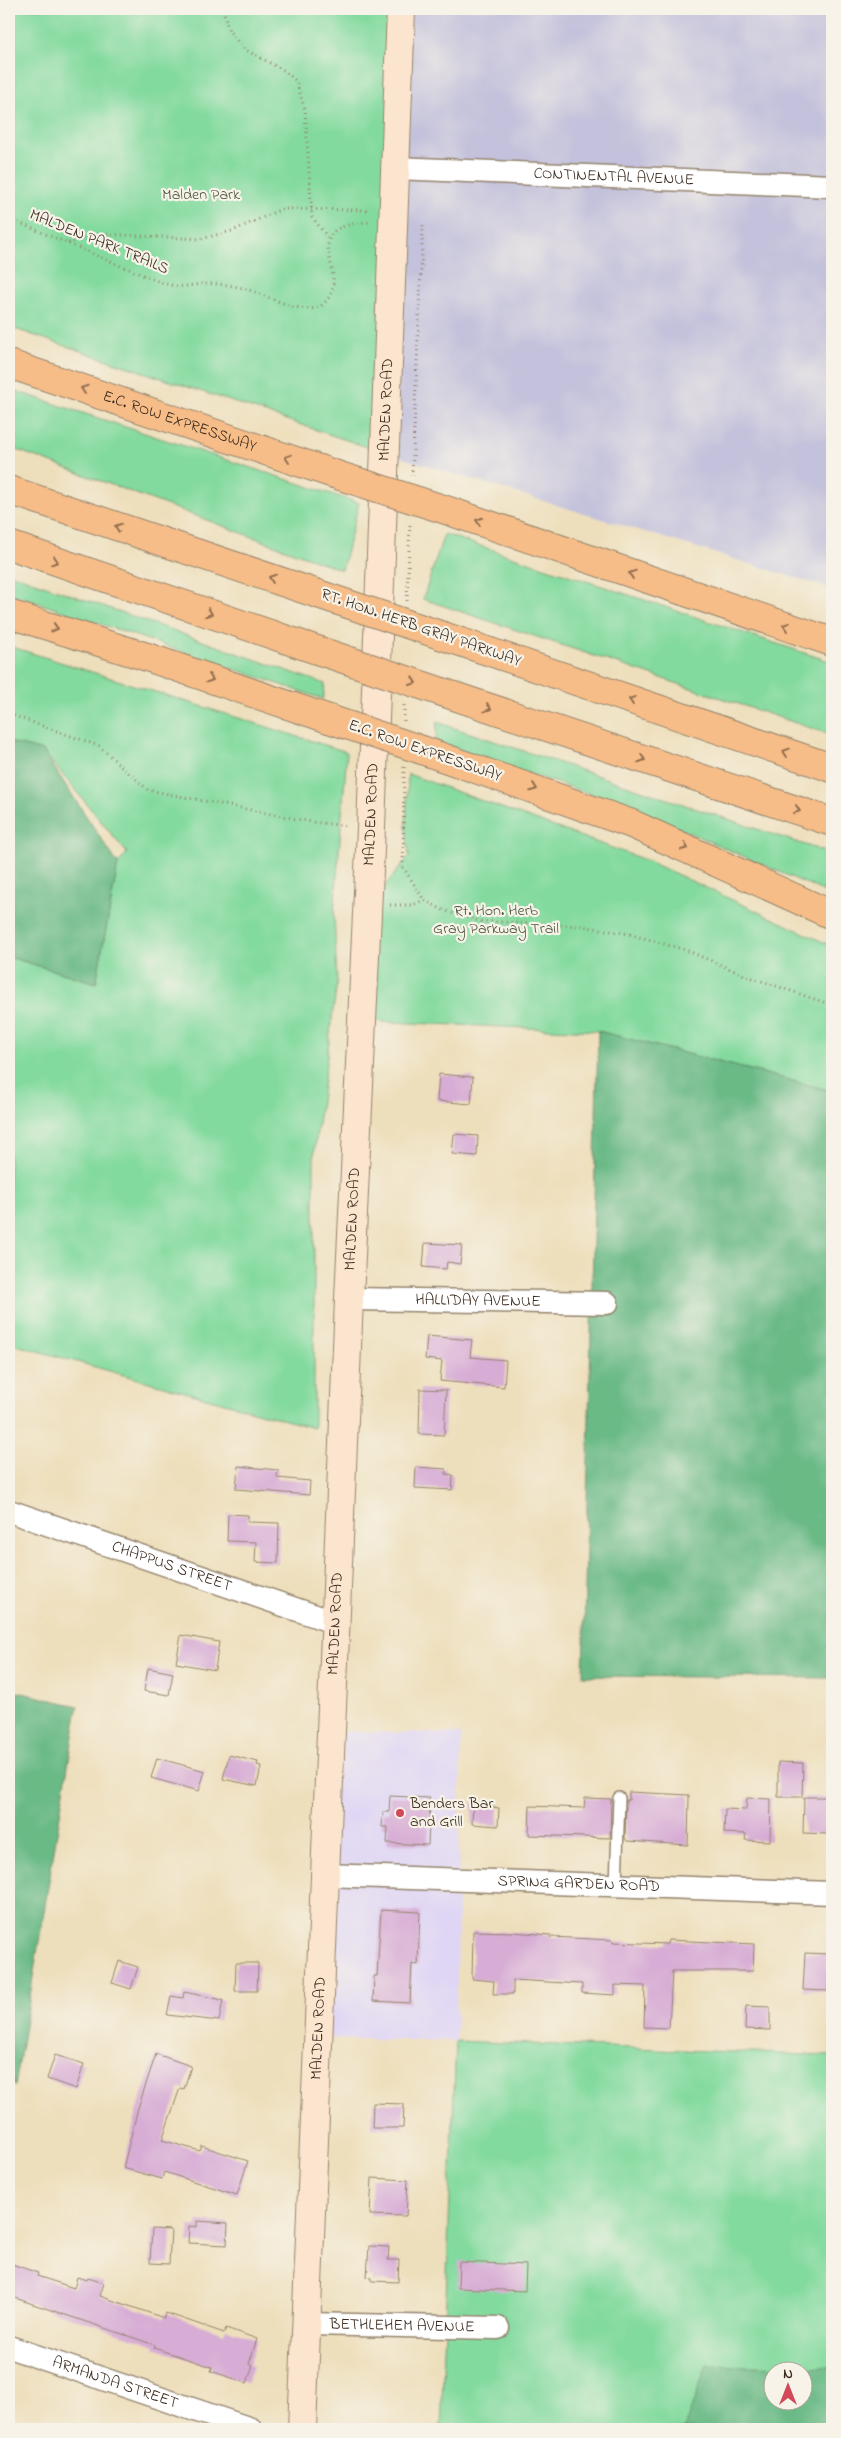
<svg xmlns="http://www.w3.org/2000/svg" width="841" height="2438" font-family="'Indie Flower',sans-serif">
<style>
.built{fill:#dfd5f5}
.industrial{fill:#c3c1db}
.green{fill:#83da9f;stroke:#5f825e;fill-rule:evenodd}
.forest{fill:#6aba86;stroke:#527252;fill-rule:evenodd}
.building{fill:#d7acd5}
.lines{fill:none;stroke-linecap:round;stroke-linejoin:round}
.service-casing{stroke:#94846d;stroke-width:14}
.minor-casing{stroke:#94846d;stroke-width:25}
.secondary-casing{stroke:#94846d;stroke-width:30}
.motorway-casing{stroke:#94846d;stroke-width:30}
.path{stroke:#94846d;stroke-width:3;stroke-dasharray:1 4;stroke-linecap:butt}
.service{stroke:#fff;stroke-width:11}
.minor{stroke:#fff;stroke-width:22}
.secondary{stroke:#fce5cf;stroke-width:28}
.motorway{stroke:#f7bd88;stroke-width:28}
.motorway-bridge-casing{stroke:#94846d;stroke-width:30;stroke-linecap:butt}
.motorway-bridge{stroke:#f7bd88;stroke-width:28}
.oneway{stroke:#906c4e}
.poi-dot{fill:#d1495b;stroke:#f7f3e8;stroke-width:2}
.labels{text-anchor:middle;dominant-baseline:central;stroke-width:4.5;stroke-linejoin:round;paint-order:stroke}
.street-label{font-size:16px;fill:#3b2a1e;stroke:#f7f3e8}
.park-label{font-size:16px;fill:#4d563e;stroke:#f7f3e8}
.poi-label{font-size:16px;fill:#3b2a1e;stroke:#f7f3e8;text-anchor:start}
</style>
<rect width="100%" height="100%" fill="#f7f3e8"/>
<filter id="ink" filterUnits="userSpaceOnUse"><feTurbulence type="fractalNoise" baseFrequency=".02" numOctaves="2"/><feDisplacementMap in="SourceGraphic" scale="10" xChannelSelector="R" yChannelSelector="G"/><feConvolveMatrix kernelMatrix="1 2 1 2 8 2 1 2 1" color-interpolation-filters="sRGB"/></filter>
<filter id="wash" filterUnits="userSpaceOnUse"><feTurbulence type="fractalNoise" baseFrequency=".0096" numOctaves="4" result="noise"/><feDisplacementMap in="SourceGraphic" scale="20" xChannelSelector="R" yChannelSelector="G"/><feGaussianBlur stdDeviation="1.12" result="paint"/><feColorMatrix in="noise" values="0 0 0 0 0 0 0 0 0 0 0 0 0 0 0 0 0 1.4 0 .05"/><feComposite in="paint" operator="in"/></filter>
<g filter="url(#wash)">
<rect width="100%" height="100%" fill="#eedfbc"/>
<polygon class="built" points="331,1731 461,1734 456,2041 318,2038"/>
<polygon class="industrial" points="398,9 832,9 832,589 379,451"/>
<g class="green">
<polygon points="9,9 398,9 379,451 9,327"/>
<polygon points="9,389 359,503 342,570 9,447"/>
<polygon points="444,534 832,662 832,735 423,599"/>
<polygon points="9,573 325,684 323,699 9,593"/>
<polygon points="9,646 347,752 334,914 337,982 314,1154 314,1428 9,1343 9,957 96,983 118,864 127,853 43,751 9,742"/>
<polygon points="437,722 832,854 832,895 633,808 436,743"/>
<polygon points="408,774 648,861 832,946 832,1091 598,1031 363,1021 368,907 409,856 406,827"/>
<path d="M 456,2041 L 832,2056 L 832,2429 L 441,2429 ZM 774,2370 L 804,2370 L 804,2400 L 774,2400 Z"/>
</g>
<g class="forest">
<polygon points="9,742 43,751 118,864 96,983 9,957"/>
<polygon points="598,1031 832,1091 832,1678 583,1676"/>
<polygon points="9,1690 78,1706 15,2086 9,2084"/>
<path d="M 707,2365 L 832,2368 L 832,2429 L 684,2429 ZM 774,2370 L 804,2370 L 804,2400 L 774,2400 Z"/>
</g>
<g id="blocks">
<g class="building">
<polygon points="439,1074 473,1077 471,1104 437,1101"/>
<polygon points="454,1134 478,1136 477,1156 452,1154"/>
<polygon points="425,1243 462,1245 460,1264 447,1262 446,1269 423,1267"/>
<polygon points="427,1336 472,1340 470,1357 506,1360 504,1387 440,1381 442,1361 425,1359"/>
<polygon points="420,1389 446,1390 444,1435 419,1434"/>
<polygon points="238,1466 278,1470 277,1478 310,1481 309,1495 236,1489"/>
<polygon points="416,1467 446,1469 446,1474 453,1475 452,1490 415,1488"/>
<polygon points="228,1514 248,1515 248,1522 279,1523 278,1563 255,1562 256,1542 227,1541"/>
<polygon points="181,1635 219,1642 215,1670 176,1663"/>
<polygon points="148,1668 173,1673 169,1695 144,1691"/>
<polygon points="229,1755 258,1762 257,1765 261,1766 257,1786 223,1779"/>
<polygon points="157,1758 205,1771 199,1791 151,1778"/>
<polygon points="778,1762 803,1763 802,1797 778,1797"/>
<polygon points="629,1792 689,1795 688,1845 627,1841 625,1838 626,1800 629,1800"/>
<polygon points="390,1796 430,1798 428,1845 387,1843 388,1827 382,1827 383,1812 389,1812"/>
<polygon points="804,1797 832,1797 829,1834 803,1833"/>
<polygon points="585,1798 611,1799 610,1838 529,1835 530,1806 584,1808"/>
<polygon points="747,1798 771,1799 770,1841 745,1840 746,1834 724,1833 725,1809 746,1810"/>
<polygon points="473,1802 492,1803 492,1807 499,1808 498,1826 472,1824"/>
<polygon points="381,1910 420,1912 418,1965 412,1964 410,2003 373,2001 374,1976 377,1976"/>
<polygon points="473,1931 513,1932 551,1935 550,1937 613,1940 613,1942 667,1944 668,1940 754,1944 753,1971 672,1971 669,2028 644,2027 645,1986 615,1985 615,1995 582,1993 582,1984 513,1980 513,1994 493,1994 494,1981 472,1979"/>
<polygon points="805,1953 829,1954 828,1991 803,1990"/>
<polygon points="119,1961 138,1967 131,1989 112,1983"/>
<polygon points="236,1963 258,1963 257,1991 235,1991"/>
<polygon points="184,1992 223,2000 219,2021 167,2015 171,1996 183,1998"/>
<polygon points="746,2006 770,2007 770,2030 745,2029"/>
<polygon points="156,2054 191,2066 184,2089 180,2088 162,2140 200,2151 202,2146 248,2161 237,2195 164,2172 162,2179 123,2168 138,2108"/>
<polygon points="55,2055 84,2064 76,2089 47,2079"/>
<polygon points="373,2103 404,2104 403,2128 372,2128"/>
<polygon points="372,2178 408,2180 406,2216 370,2215"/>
<polygon points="197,2221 228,2223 227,2245 188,2243 189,2226 197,2227"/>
<polygon points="152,2229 171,2230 169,2264 150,2263"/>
<polygon points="369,2246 389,2247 388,2260 399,2260 398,2282 372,2281 372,2278 367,2277"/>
<polygon points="459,2262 526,2265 525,2291 458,2288"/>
<polygon points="9,2263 38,2273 37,2276 74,2288 77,2277 87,2280 88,2278 104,2283 100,2296 164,2318 166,2313 224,2333 226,2328 257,2339 249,2364 253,2366 247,2383 211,2371 212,2367 154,2348 155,2345 9,2296"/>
</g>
</g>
</g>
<g filter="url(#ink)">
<use href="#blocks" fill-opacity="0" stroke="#94846d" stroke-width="1"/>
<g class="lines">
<g class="service-casing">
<polyline id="service" points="616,1885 619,1798"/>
</g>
<g class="minor-casing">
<g id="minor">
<path id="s1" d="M 395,168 L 832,186"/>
<path id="s2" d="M 349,1299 L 607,1303"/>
<path id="s3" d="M 9,1511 L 336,1623"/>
<path id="s4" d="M 325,1875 L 832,1893"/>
<path id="s5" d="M 307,2324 L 498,2328"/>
<path id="s6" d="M 9,2347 L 251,2429"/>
</g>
</g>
<g class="secondary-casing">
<g id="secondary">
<path id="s7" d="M 302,2429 L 349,1299 L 371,828 L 401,9"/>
</g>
</g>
<g class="motorway-casing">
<g id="motorway">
<path id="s8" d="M 9,364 L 334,474"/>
<polyline points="9,490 318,594"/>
<polyline points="443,509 832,642"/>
<polyline points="9,545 317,650"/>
<polyline points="9,614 144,656 329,719"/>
<polyline points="443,636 832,768"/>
<polyline points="442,692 832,822"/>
<polyline points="422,750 632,824 832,915"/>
</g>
</g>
<g class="path">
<polyline points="223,9 229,31 244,49 285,71 296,81 305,110 312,217 329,239"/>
<path d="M 9,219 C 46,234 84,250 121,266 C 137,272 154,281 171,285 C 181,288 191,285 201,284 C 216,283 232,285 246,289 C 264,294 306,318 322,305 C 358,276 288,225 371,222"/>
<polyline points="68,243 103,234 201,239 232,231 282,209 371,210"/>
<polyline points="412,476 423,224"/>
<polyline points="407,601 410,522"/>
<polyline points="9,714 99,746 148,790 312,822 348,826"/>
<polyline points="404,721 404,705"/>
<polyline points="404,767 403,867 424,900 445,911 478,921 582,926 629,934 686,950 744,975 832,1005"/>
<polyline points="390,905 412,905 424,900"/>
</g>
<use href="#service" class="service"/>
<use href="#minor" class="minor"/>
<use href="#secondary" class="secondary"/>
<use href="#motorway" class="motorway"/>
<g class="motorway-bridge-casing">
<g id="motorway-bridge">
<polyline points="334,474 443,509"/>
<polyline points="318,594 443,636"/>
<polyline points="317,650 442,692"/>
<polyline points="329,719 422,750"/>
</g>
</g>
<use href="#motorway-bridge" class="motorway-bridge"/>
</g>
<defs><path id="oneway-chevron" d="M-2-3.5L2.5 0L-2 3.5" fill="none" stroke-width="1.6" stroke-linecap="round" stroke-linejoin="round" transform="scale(1.25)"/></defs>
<g class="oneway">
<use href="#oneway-chevron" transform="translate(84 389) rotate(-161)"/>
<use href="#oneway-chevron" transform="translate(288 458) rotate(-161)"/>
<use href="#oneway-chevron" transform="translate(479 521) rotate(-161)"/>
<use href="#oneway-chevron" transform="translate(118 527) rotate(-161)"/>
<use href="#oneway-chevron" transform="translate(55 561) rotate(19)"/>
<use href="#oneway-chevron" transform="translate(632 574) rotate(-161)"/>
<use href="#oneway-chevron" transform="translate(272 578) rotate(-161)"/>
<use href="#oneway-chevron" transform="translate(209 613) rotate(19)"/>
<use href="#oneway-chevron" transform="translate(786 626) rotate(-161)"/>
<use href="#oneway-chevron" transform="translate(55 628) rotate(17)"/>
<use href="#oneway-chevron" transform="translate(210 679) rotate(19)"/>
<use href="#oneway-chevron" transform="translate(413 682) rotate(19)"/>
<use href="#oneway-chevron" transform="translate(632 700) rotate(-161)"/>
<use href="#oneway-chevron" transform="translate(488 708) rotate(18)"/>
<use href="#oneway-chevron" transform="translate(786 752) rotate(-161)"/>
<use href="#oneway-chevron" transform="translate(642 759) rotate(18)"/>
<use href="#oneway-chevron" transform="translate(534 788) rotate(19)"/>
<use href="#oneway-chevron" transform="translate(797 810) rotate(18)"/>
<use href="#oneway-chevron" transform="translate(685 847) rotate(23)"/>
</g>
</g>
<circle class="poi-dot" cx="400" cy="1813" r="5"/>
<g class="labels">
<g class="street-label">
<text stroke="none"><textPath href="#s1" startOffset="219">CONTINENTAL AVENUE</textPath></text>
<text transform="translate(99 242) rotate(22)">MALDEN PARK TRAILS</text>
<text stroke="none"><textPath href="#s7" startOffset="2021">MALDEN ROAD</textPath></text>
<text stroke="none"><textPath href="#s8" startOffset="180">E.C. ROW EXPRESSWAY</textPath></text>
<text transform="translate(421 628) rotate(19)">RT. HON. HERB GRAY PARKWAY</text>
<text transform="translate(425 751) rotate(19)">E.C. ROW EXPRESSWAY</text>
<text stroke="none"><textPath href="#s7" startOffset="1616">MALDEN ROAD</textPath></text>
<text stroke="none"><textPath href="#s7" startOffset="1211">MALDEN ROAD</textPath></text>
<text stroke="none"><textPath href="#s2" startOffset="129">HALLIDAY AVENUE</textPath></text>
<text stroke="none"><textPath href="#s3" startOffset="172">CHAPPUS STREET</textPath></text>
<text stroke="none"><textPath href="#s7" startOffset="806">MALDEN ROAD</textPath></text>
<text stroke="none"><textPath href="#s4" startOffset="254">SPRING GARDEN ROAD</textPath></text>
<text stroke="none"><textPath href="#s7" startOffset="401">MALDEN ROAD</textPath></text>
<text stroke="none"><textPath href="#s5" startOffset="95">BETHLEHEM AVENUE</textPath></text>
<text stroke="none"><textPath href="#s6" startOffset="112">ARMANDA STREET</textPath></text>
</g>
<g class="park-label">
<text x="201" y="195">Malden Park</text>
<text x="496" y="911">Rt. Hon. Herb<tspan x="496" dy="18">Gray Parkway Trail</tspan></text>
</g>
<g class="poi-label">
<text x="410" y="1804">Benders Bar<tspan x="410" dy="18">and Grill</tspan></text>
</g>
</g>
<rect width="841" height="2438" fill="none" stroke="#f7f3e8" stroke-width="30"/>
<g transform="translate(788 2386)"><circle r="24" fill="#f7f3e8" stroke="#aca397"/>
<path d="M0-4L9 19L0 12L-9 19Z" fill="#d1495b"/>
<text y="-8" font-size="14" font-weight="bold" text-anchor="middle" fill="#3b2a1e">N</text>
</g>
</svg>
